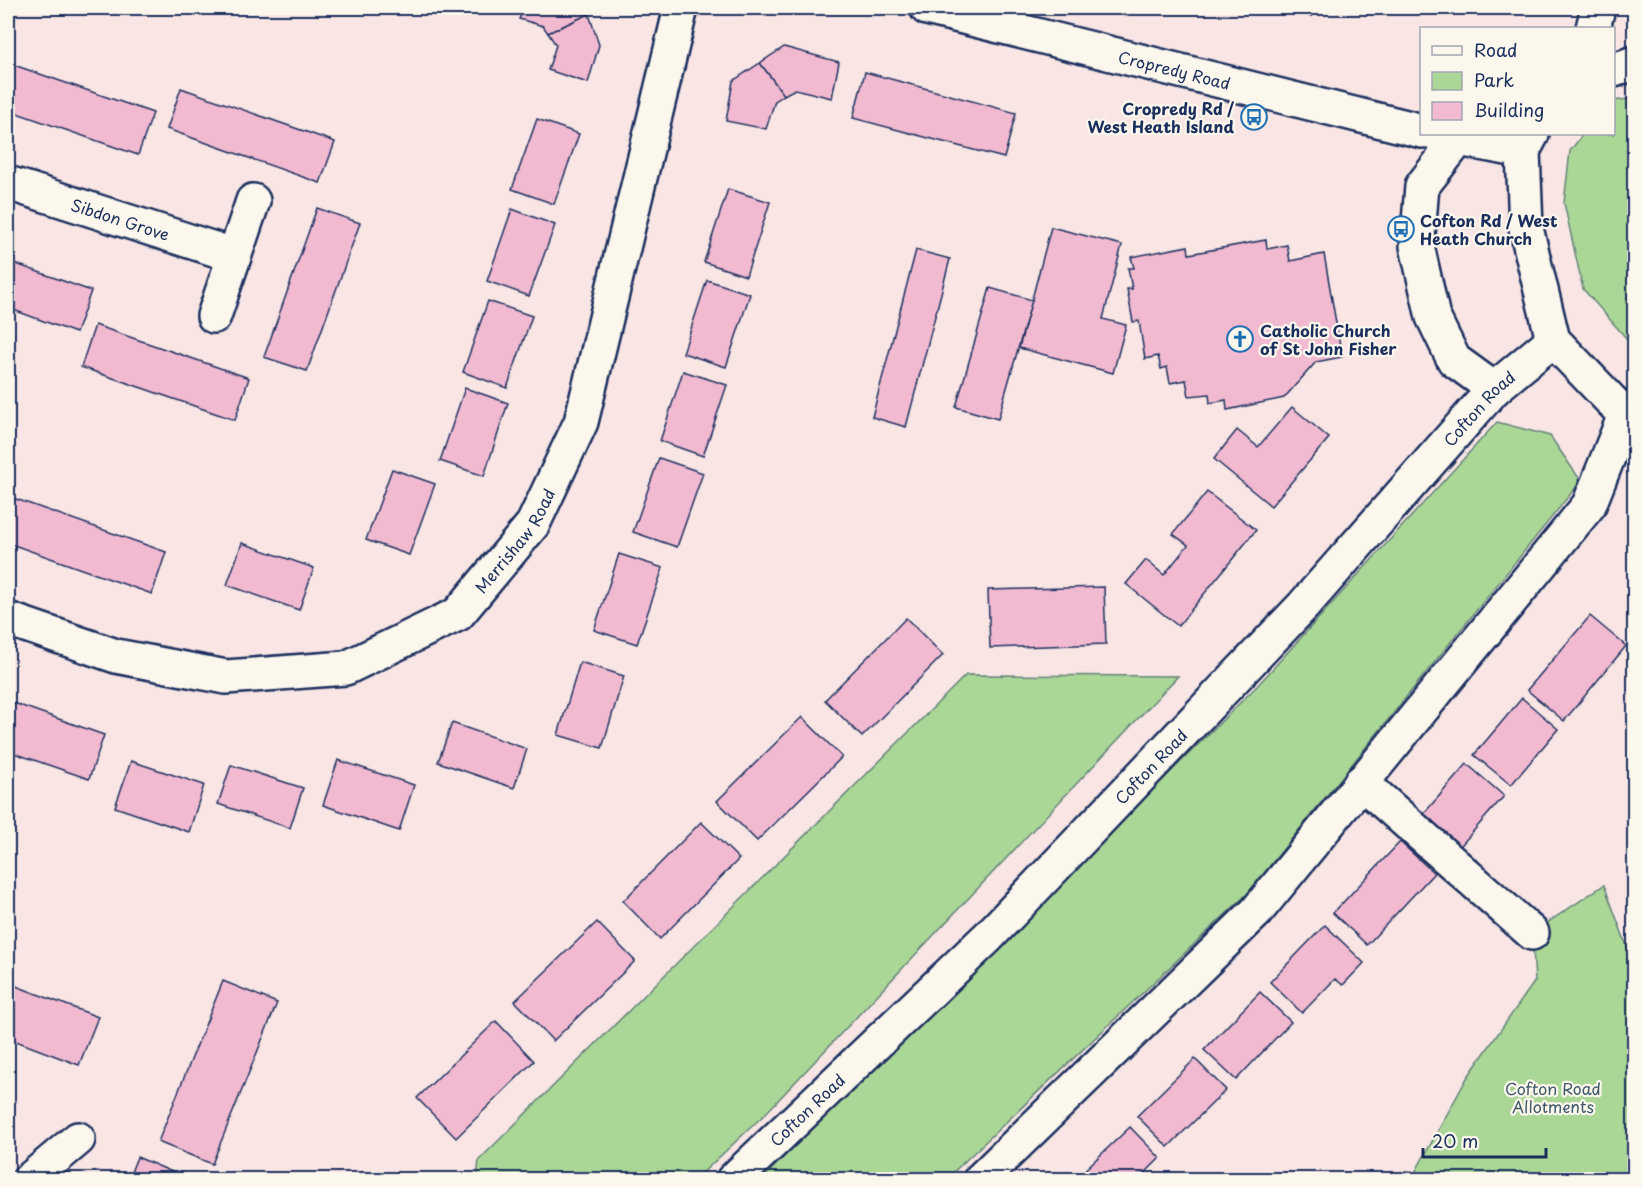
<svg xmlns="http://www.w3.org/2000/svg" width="1642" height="1187" font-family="'Playpen Sans',sans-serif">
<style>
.green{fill:#abd796;stroke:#63837a;stroke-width:1.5}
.building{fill:#f2bad1;stroke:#1b2f5e;stroke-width:1.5}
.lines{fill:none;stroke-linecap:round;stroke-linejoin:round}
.minor-casing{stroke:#1b2f5e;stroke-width:38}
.minor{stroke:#fbf7ec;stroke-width:33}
.labels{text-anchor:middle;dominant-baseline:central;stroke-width:4.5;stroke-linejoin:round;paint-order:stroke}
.street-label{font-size:16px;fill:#1b2f5e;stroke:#fbf7ec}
.poi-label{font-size:16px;font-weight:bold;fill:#1b2f5e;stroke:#fbf7ec;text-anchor:start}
.park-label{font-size:16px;fill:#3f596c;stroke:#fbf7ec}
</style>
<rect width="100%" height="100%" fill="#f8e5e4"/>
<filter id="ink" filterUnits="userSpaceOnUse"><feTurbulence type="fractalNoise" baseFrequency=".0167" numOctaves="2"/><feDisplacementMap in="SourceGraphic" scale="12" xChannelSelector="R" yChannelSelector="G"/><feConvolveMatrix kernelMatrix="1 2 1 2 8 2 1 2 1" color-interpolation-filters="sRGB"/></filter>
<g filter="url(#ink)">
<g class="green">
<polygon points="1634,98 1634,347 1583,289 1564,203 1570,151 1583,134 1614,134 1614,101"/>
<polygon points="1497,422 1550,436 1581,481 1247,894 946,1179 761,1180 1257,686"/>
<polygon points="966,675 1178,676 766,1113 696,1179 477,1179 479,1160"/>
<polygon points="1604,885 1634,965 1634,1179 1411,1180 1467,1078 1535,981 1532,933"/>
</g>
<g class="building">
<polygon points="524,8 585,8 589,14 548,33 543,26 519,19"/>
<polygon points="1261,8 1310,8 1311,16"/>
<polygon points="589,14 599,45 588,83 548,70 556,45 548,33"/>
<polygon points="784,47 839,62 832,98 795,89 784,95 760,63"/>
<polygon points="8,63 153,113 138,155 8,110"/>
<polygon points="760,63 784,95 775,101 766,129 726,121 733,81"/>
<polygon points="865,72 1016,113 1004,158 853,118"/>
<polygon points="181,88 335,142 320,183 167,129"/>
<polygon points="537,119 579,134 554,204 512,189"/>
<polygon points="728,189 770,202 746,276 704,262"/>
<polygon points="317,208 360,223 307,371 264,357"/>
<polygon points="512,209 555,225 529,296 487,281"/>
<polygon points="1051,227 1122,245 1103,319 1126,325 1113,373 1019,348"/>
<polygon points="1266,240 1267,249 1287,245 1290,261 1324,254 1342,357 1316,362 1284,398 1227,410 1226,400 1210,403 1209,394 1189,396 1186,380 1170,383 1167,367 1161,369 1158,356 1145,359 1139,321 1133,322 1127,289 1132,289 1128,268 1134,268 1131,257 1188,246 1189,254"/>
<polygon points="916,250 950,259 906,427 872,417"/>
<polygon points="8,261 91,291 76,333 8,308"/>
<polygon points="707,280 750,294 726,367 683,353"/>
<polygon points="990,288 1032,300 998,419 956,407"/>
<polygon points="488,301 532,316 507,388 463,372"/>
<polygon points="95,325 249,378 235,420 81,367"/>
<polygon points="683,371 727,385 703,456 660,441"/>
<polygon points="465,388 508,403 484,476 440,461"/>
<polygon points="1292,407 1329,438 1271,506 1214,459 1237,430 1258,447"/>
<polygon points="659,458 703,473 677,547 633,532"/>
<polygon points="392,469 435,484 409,555 366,540"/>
<polygon points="1207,492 1256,530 1178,626 1126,584 1146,560 1164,575 1188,545 1173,534"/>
<polygon points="13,498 166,552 152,594 8,543 8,515"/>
<polygon points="242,543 314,568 299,610 227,585"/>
<polygon points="1632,548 1634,548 1633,597"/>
<polygon points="619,554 663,568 637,644 594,630"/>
<polygon points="1104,587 1106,644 990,648 988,590"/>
<polygon points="1590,616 1626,646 1564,721 1527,690"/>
<polygon points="906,618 943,655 862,737 825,700"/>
<polygon points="580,662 624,676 602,748 558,735"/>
<polygon points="1522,698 1558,729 1511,785 1474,755"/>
<polygon points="8,701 104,735 89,779 8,751"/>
<polygon points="802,717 842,757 757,841 717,801"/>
<polygon points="452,723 527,749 514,788 438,762"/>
<polygon points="338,760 414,785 399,831 323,805"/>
<polygon points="131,761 204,785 189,832 115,807"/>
<polygon points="1467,764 1504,796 1456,851 1419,819"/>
<polygon points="231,765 303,788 290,828 218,804"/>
<polygon points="701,822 739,859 660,939 623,901"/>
<polygon points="1400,842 1434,873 1367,945 1333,913"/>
<polygon points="597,922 635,961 553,1041 515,1001"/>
<polygon points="1325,925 1364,963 1343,985 1335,979 1302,1013 1270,982"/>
<polygon points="223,981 277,1003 212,1164 158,1142"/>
<polygon points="8,983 98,1017 79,1065 8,1038"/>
<polygon points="1260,992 1291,1022 1236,1080 1204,1050"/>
<polygon points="496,1021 534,1061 456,1138 417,1098"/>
<polygon points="1195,1059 1226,1090 1168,1147 1137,1116"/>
<polygon points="1130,1127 1160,1158 1138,1180 1074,1180"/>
<polygon points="137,1157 191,1180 128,1180"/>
</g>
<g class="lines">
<g class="minor-casing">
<g id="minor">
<path id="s1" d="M 927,8 L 1422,131"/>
<polyline points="1593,28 1598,8"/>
<polyline points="1614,70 1634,63"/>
<polyline points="1532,134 1523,151 1526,228 1553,340 1625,415 1634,416"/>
<polyline points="1437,135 1523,151"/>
<polyline points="1458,140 1422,186 1417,246 1433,317 1454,360 1494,389"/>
<path id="s2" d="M 8,183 L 233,255"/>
<polyline points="214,316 253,201"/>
<path id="s3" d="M 8,619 L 116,656 L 226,677 L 346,668 L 458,614 L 533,524 L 581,422 L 681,8"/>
<polyline points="1361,782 1532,933"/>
<polyline points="29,1180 78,1139"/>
<path id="s4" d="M 733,1180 L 989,936 L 1303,606 L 1494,389 L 1553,340"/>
<polyline points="980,1180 1256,912 1589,505 1625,415"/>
</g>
</g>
<use href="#minor" class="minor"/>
</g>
</g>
<defs>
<g id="bus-ring" transform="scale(1.35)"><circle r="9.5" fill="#fbf7ec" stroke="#1f6fb2" stroke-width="1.5"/><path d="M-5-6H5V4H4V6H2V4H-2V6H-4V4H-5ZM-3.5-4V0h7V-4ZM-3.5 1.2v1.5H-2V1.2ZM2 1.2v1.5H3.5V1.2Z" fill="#1f6fb2"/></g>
<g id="church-ring" transform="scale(1.35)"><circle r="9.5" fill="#fbf7ec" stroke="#1f6fb2" stroke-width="1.5"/><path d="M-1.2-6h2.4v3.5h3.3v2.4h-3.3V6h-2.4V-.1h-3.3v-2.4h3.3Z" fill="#1f6fb2"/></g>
</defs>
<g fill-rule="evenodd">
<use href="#bus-ring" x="1254" y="117"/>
<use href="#bus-ring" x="1401" y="229"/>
<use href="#church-ring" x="1240" y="339"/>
</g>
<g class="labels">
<g class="street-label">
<text stroke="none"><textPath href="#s1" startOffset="255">Cropredy Road</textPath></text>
<text stroke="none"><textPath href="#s2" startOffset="118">Sibdon Grove</textPath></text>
<text stroke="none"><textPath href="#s4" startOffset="1074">Cofton Road</textPath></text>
<text stroke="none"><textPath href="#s3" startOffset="564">Merrishaw Road</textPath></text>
<text stroke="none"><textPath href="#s4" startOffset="588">Cofton Road</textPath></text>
<text stroke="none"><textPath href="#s4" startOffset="102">Cofton Road</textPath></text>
</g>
<g class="poi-label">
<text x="1234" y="108" text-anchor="end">Cropredy Rd /<tspan x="1234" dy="18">West Heath Island</tspan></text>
<text x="1420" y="220">Cofton Rd / West<tspan x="1420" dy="18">Heath Church</tspan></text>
<text x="1260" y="330">Catholic Church<tspan x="1260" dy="18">of St John Fisher</tspan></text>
</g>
<g class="park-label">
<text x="1553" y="1088">Cofton Road<tspan x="1553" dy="18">Allotments</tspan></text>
</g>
</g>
<rect width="1642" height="1187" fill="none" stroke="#fbf7ec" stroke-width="30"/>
<rect x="15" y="15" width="1612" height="1157" fill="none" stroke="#1b2f5e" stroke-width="2" filter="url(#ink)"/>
<rect x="1420" y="27" width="195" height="108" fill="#fbf7ec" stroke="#a1a7b3" stroke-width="1.5"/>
<rect x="1432" y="46" width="30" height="9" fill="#fbf7ec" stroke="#a1a7b3" stroke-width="1.5"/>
<text x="1474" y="57" font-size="18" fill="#1b2f5e">Road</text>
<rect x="1432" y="72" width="30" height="18" fill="#abd796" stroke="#a1a7b3" stroke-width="1.5"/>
<text x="1474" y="87" font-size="18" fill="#1b2f5e">Park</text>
<rect x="1432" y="102" width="30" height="18" fill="#f2bad1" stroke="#a1a7b3" stroke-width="1.5"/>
<text x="1474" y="117" font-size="18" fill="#1b2f5e">Building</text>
<path d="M1423 1148v9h123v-9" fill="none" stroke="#1b2f5e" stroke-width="3"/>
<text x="1432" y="1148" font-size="18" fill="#1b2f5e" stroke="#fbf7ec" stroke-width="4.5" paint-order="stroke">20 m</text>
</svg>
